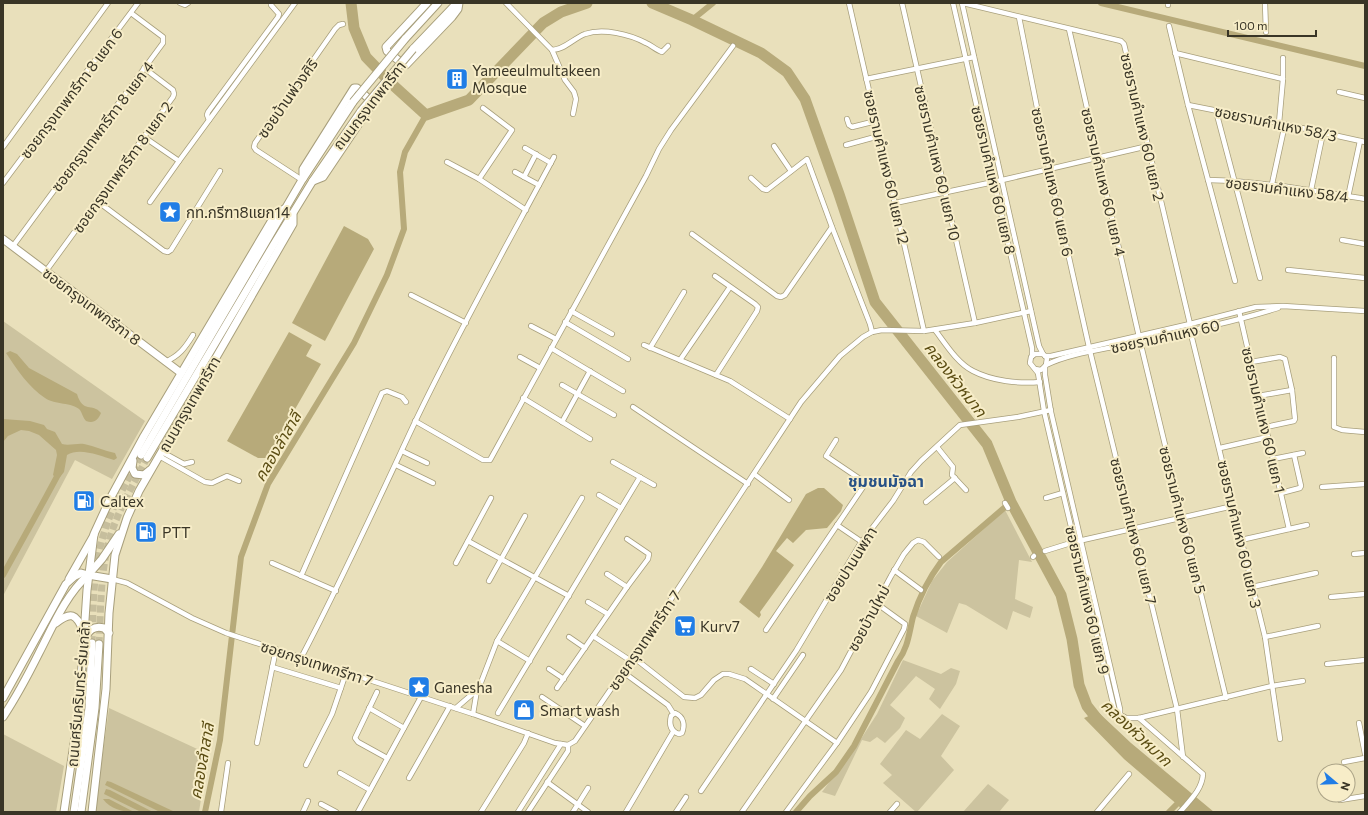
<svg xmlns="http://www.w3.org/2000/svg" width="1368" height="815" font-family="Commissioner,'Noto Sans Thai',sans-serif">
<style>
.green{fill:#ccc39f}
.water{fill:#b7aa7a}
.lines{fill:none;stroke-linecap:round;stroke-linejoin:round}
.canal{stroke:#b7aa7a;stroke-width:6}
.river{stroke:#b7aa7a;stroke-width:11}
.primary-tunnel{stroke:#c6be9d;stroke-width:7;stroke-dasharray:7 3.5;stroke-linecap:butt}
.street-casing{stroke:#a89f7c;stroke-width:6}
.secondary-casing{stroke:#a89f7c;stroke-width:9}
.primary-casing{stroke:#a89f7c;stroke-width:9}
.street{stroke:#fff;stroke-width:4.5}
.secondary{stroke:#fff;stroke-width:7}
.primary{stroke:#fff;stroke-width:7}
.primary-bridge-casing{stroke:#a89f7c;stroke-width:9;stroke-linecap:butt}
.primary-bridge{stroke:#fff;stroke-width:7}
.labels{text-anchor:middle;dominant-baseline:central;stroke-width:4;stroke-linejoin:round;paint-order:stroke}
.poi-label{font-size:15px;fill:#393526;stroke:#f7edc8;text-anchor:start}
.street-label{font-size:15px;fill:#393526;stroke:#f7edc8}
.water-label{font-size:16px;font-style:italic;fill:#5b4d13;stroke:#f7edc8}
.neighbourhood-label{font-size:16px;font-weight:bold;fill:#275186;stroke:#f7edc8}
</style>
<rect width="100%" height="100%" fill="#e9e0bb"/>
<g class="green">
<polygon points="3,321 145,421 112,479 75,460 3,596"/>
<polygon points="1005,510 1032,562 1019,560 1015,599 1033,607 1030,618 1013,611 1007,630 966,605 959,603 947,633 916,616 932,581 947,562"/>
<polygon points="903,660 941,674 951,668 960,671 956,684 940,709 929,699 935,689 916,676 890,705 905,718 900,728 885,743 877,737 870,742 862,740 835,796 822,792 859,742 877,714"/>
<polygon points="109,708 208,754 199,812 95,812"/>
<polygon points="942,714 960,726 941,756 954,770 917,812 916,812 883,783 892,775 880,764 906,730 920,739"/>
<polygon points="3,734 64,766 56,812 3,812"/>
<polygon points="988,784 1009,800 999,812 963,812"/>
</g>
<g class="water">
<polygon points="344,226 368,239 374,249 325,341 292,323"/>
<polygon points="289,332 312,345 306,356 321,364 267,458 258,458 227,441"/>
<path d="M 10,351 L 17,354 L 29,368 L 77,394 C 83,414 92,402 101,413 C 98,420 94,424 86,421 C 83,418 82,413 80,410 C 72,402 55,405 45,398 C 29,388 16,368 6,353 Z"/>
<path d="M 3,419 L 30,421 L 44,425 L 47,429 L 55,432 L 62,444 C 69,446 77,443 84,444 C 95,446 104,451 115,453 L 117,458 L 114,460 C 100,456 80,447 67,455 L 64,472 L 60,477 L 55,477 L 53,475 L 57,455 L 56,450 L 39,435 L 29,431 L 21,430 L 8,436 L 3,442 Z"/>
<polygon points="818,488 824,488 843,505 841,511 827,528 806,530 793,543 787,538 776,551 794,565 760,612 761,615 759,618 739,602 762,567 806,494"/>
<polygon points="1098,712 1131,743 1214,812 1182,812 1179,806 1124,759 1084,718"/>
<polygon points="107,781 111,782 175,812 160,812 105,785"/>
<polygon points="106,789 110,790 153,812 141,812 104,794"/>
<path d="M 103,799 L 109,799 L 134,812 C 123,812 110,809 103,799 Z"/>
</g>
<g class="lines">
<g class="canal">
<polyline points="1101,3 1365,66"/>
<polyline points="692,20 713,3"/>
<polyline points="3,575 46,497 60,471"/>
<polyline points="205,812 220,740 241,557 268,484 354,343 387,275 404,229 400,172 405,152 426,115"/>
<path d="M 796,812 L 810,796 L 836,772 L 854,746 L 898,661 C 908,648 909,633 913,617 C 919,598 929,578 941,562 L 1011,502"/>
<polyline points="1169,812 1182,799"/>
</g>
<g class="river">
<polyline points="351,3 354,28 366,57 394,86 426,115 469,100 543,23 561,12 587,3"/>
<polyline points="652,3 692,20 761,53 787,72 805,99 839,194 875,302 987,444 1011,502 1061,595 1072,639 1079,685 1087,706 1102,725"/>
</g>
<g class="primary-tunnel">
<path d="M 92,643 C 93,607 93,568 104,533 C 112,506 128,480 141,455"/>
<path d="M 99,644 C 101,607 100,569 111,534 C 120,507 134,483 147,458"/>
</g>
<g class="street-casing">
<g id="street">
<polyline points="180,3 185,5 188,3"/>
<path d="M 506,3 L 552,50 C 564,50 574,38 585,34 C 603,28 629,34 646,43 C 651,45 656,50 662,52 L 668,46"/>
<polyline points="849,3 924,331"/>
<polyline points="902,3 975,323"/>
<polyline points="953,3 1032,348 1032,356"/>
<polyline points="962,3 1039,346 1043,354"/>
<polyline points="963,3 1121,41 1124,44 1190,324 1190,330 1265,637 1280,739"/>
<polyline points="1265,3 1266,32"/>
<polyline points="1168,5 1168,3"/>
<polyline points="1019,17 1049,168 1089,347 1177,709 1183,757"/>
<polyline points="1169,26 1188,105 1235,281"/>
<polyline points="1069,29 1140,341 1226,698"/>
<polyline points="552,50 565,80 574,92 576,99 573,114"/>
<polyline points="1175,53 1283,79"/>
<polyline points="866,79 974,57"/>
<polyline points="1339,92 1365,98"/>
<polyline points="1188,105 1279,123 1365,142"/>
<polyline points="1216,111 1260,278"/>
<polyline points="847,119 849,125 852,127 876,121"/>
<polyline points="209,120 207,115 208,112 278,17 279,14 271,5 271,3"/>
<polyline points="1279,123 1283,79 1283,58"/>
<polyline points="144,137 179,161"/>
<polyline points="846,145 879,136"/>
<polyline points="774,146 791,171"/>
<polyline points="3,147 108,3"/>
<polyline points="525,148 551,163"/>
<polyline points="447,162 479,179 526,210"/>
<polyline points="515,172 539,185"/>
<polyline points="524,177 536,154"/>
<polyline points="479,179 512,130 483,108"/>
<polyline points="302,180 256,150 254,147 255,143 335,29 339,25 343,24"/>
<path d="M 1208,180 C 1261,181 1313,191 1365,199"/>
<polyline points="3,183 138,3"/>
<polyline points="1272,184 1285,124"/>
<polyline points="1311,190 1323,133"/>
<polyline points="1348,197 1360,141"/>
<polyline points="97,201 164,251 168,252 171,250 220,171"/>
<polyline points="150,202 179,161 295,3"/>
<polyline points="895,203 998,181 1148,146"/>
<polyline points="832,227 870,324 872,332"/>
<polyline points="692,234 777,296 781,297 785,295 832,227 807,159 767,190 763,189 751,178"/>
<polyline points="1342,240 1365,244"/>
<polyline points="13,246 163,43 163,37 131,13"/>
<polyline points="1288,270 1365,278"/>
<polyline points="46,271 173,97 174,94 173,90 144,68"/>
<polyline points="715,276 755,304 758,307 757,311 716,375"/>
<polyline points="411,295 466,323"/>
<polyline points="571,311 612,334"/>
<polyline points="1239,311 1289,529"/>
<polyline points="565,322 628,359"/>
<polyline points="531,326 556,339"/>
<path d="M 935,330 C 945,343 957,363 973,371 C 992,381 1019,384 1040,382"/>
<polyline points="644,345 730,381 790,419"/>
<polyline points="551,348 623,391"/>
<polyline points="650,348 684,292"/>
<polyline points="1045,356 1051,356 1190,324 1256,307 1283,306 1365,311"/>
<polyline points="520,357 540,368"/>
<polyline points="1334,358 1334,427 1342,430 1365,432"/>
<polyline points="680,360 730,287"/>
<path d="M 165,362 C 179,356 185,348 193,335"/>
<polyline points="1251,362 1280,357 1285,359 1292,390 1295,419 1294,421 1266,427"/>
<path d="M 1046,365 C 1068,354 1099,350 1123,345 C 1175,334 1227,324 1278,308"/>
<polyline points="1045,367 1045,375 1051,412 1120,709 1120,715"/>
<polyline points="1035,369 1041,370 1046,365 1047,358 1043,354 1035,354 1031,357 1030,363 1038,373 1044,411 1063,493 1115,712 1126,718 1139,718 1272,686 1303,681"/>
<polyline points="562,385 614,415"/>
<polyline points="1258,396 1292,390"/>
<polyline points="523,398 590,439"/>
<polyline points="633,407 748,484"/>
<polyline points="415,421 483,460 490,460 646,176 659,149 671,130 733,46"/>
<polyline points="562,422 590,371"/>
<polyline points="937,447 953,467 952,475 966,490"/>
<polyline points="1220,448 1268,437"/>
<polyline points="402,451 427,463"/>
<polyline points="162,452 184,464 192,462"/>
<polyline points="159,456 205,482 212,483 227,476 239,481"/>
<polyline points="1273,459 1303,453"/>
<polyline points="613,462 654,485"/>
<polyline points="396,465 433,483"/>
<polyline points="754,474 789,500"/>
<polyline points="1322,487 1365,484"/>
<polyline points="1281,493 1300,488 1301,486 1294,455"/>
<polyline points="599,495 621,508"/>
<polyline points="1046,498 1063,493"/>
<polyline points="926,502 955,478"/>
<polyline points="1005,503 1008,508"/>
<polyline points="837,525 862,542"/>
<polyline points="1241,540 1307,525"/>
<polyline points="468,541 569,596"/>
<polyline points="1045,551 1074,542 1233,506"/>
<polyline points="1354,554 1365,553"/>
<polyline points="1033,557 1034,556"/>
<polyline points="272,563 336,591"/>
<polyline points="456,563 491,498"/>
<polyline points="894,570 921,590"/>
<polyline points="607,574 627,587"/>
<polyline points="301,576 382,393 387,391 402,397 406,402"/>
<polyline points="112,579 127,583 192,618 226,633 473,714 555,743 568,745 575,741 633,657 801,402 840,356 863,337 872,332 882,330 924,331 975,323 1031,311"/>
<polyline points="489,581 525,516"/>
<polyline points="1252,587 1316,573"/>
<polyline points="1331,597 1365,594"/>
<polyline points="588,602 608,614"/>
<polyline points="766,630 863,487 863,481 826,456 836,440"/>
<polyline points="593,636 631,661"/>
<polyline points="569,637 585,648"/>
<polyline points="1265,637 1318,626"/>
<polyline points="497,641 530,661"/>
<polyline points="633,657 684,697 695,698 701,695 714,680 723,674 729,674 745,679 837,743"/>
<path d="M 301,658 C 342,580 378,501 415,422 C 458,332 507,245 554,157"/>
<polyline points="1327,664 1365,660"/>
<polyline points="272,667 341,688"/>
<polyline points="549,669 564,679"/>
<polyline points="751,669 774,684"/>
<polyline points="623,672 668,705 673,713"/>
<polyline points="557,688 627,587 648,559 649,554 627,539"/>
<polyline points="377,692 355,738 358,742 387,758"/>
<polyline points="542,697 585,726"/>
<polyline points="773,699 803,655"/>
<polyline points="369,708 404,728"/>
<polyline points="456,708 477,690 480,685 497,641 582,498"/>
<polyline points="498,713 640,477"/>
<path d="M 675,713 C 684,717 685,725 682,733 L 679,734 C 670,731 669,724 671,716 Z"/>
<polyline points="473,714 477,690"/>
<path d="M 1139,718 L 1203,774 C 1202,790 1190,800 1180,812"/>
<polyline points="1359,723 1365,754"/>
<polyline points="257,743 276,649"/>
<polyline points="1344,762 1365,758"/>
<polyline points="306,765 332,714 346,673"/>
<polyline points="340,773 370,790"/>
<polyline points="409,778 450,706"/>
<polyline points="547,782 588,812"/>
<polyline points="701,791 796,651 860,544 893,501 911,472 921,461 960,425 1018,417 1051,410"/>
<polyline points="1340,800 1365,796"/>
<polyline points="321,804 336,812"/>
<polyline points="221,812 228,763"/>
<polyline points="303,812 308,801"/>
<polyline points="358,812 421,697"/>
<polyline points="481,812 524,743 528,733"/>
<polyline points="518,812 561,744"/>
<polyline points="528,812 568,751 568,745"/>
<polyline points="573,812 588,788"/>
<polyline points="626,812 673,732"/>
<polyline points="676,812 686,797"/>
<polyline points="742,812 841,670 891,576 904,554 913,543 918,540 924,542 939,557"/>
<polyline points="786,812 837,743 871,692 904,629 905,624 876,603"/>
<polyline points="890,812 897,804"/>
<polyline points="1097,812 1129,774"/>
</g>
</g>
<g class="secondary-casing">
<g id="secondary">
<polyline points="3,239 181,373"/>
<polyline points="69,579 94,535"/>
<path d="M 56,623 C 71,611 76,614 83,630"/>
<polyline points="3,698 66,584 75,576 81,573 88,575 112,579"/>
<path d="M 3,717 C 17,696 28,675 39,653 C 53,626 65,596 88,575"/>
</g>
</g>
<g class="primary-casing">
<g id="primary">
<polyline points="427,3 386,47 387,51 404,65 406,65 452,17 458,9 459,3"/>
<polyline points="405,39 438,3"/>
<polyline points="413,49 457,3"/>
<polyline points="303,178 303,169 354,88 357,88 370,100 372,104 323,177 313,181"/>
<polyline points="141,455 267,240 302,180 353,102"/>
<polyline points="147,458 274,244 312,182 361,111"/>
<polyline points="133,461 132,468 135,474 144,475 150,470"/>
<polyline points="88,575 102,559 119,534"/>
<path d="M 83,640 C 89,631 93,625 104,628 L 109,633"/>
<polyline points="64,812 79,709 87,590 94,534 111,497 144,436 275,215 284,209"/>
<polyline points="74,812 89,708 92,643"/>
<polyline points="81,812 95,708 99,644"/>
<polyline points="92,812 106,689 109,613 115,555 127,518 139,491 293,224 293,215"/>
</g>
</g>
<use href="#street" class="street"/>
<use href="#secondary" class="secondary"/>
<use href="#primary" class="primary"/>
<g class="primary-bridge-casing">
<g id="primary-bridge">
<polyline points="353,102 405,39"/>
<polyline points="361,111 413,49"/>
</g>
</g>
<use href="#primary-bridge" class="primary-bridge"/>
</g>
<defs>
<g id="building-square" transform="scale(1.15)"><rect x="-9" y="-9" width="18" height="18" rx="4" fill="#207de6" stroke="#f7edc8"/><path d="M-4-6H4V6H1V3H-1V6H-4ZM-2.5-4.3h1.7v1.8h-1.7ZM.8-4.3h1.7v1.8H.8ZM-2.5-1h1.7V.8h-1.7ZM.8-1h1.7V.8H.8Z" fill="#fff"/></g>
<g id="sight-square" transform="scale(1.15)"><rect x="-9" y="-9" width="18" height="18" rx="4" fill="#207de6" stroke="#f7edc8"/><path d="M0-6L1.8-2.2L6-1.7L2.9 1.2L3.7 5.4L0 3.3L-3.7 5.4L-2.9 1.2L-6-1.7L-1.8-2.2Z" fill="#fff"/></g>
<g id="fuel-square" transform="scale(1.15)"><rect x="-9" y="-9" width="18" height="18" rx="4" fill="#207de6" stroke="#f7edc8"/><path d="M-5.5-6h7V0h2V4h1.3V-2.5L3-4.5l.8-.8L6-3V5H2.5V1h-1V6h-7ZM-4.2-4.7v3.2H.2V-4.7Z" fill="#fff"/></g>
<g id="supermarket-square" transform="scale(1.15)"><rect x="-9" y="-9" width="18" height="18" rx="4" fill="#207de6" stroke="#f7edc8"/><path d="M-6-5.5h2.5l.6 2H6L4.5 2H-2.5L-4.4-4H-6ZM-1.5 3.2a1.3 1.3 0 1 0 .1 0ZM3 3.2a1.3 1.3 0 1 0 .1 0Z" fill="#fff"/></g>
<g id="shop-square" transform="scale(1.15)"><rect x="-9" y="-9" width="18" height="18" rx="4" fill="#207de6" stroke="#f7edc8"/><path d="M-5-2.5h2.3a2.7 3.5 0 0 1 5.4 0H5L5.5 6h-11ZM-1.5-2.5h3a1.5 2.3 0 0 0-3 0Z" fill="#fff"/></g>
</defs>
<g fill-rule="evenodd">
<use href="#building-square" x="457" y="79"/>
<use href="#sight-square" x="170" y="212"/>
<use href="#fuel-square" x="84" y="501"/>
<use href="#fuel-square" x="146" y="532"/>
<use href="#supermarket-square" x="685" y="626"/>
<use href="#sight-square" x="419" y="687"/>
<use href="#shop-square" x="524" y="710"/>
</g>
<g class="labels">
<g class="poi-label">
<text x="472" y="70">Yameeulmultakeen<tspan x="472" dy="17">Mosque</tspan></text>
<text x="186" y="212">กท.กรีฑา8แยก14</text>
<text x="100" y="501">Caltex</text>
<text x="162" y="532">PTT</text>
<text x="700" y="626">Kurv7</text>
<text x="434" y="687">Ganesha</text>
<text x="540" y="710">Smart wash</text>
</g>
<g class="street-label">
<text transform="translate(71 93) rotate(-53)">ซอยกรุงเทพกรีฑา 8 แยก 6</text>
<text transform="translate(287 98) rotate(-55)">ซอยบ้านพ่วงศิริ</text>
<text transform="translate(369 105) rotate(-52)">ถนนกรุงเทพกรีฑา</text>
<text transform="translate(1276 123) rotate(12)">ซอยรามคำแหง 58/3</text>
<text transform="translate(102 126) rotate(-53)">ซอยกรุงเทพกรีฑา 8 แยก 4</text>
<text transform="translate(1143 127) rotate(77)">ซอยรามคำแหง 60 แยก 2</text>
<text transform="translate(938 163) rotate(77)">ซอยรามคำแหง 60 แยก 10</text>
<text transform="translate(122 167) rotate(-54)">ซอยกรุงเทพกรีฑา 8 แยก 2</text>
<text transform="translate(887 167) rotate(77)">ซอยรามคำแหง 60 แยก 12</text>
<text transform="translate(994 180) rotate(77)">ซอยรามคำแหง 60 แยก 8</text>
<text transform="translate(1053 182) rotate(78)">ซอยรามคำแหง 60 แยก 6</text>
<text transform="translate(1104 182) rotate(77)">ซอยรามคำแหง 60 แยก 4</text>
<text transform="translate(1287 189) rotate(7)">ซอยรามคำแหง 58/4</text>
<text transform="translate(92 306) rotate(37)">ซอยกรุงเทพกรีฑา 8</text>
<text transform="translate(1165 336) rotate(-12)">ซอยรามคำแหง 60</text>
<text transform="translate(189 404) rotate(-60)">ถนนกรุงเทพกรีฑา</text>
<text transform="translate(1264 420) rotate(77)">ซอยรามคำแหง 60 แยก 1</text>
<text transform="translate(1183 520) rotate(76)">ซอยรามคำแหง 60 แยก 5</text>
<text transform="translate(1134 531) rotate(76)">ซอยรามคำแหง 60 แยก 7</text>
<text transform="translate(1240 534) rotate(77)">ซอยรามคำแหง 60 แยก 3</text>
<text transform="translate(850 564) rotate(-58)">ซอยปานนพภา</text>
<text transform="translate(1088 600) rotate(77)">ซอยรามคำแหง 60 แยก 9</text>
<text transform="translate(868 618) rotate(-62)">ซอยบ้านใหม่</text>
<text transform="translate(644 640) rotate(-56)">ซอยกรุงเทพกรีฑา 7</text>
<text transform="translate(317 663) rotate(18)">ซอยกรุงเทพกรีฑา 7</text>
<text transform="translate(78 694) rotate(-85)">ถนนศรีนครินทร์-ร่มเกล้า</text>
</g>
<g class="water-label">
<text transform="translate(956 379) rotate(52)">คลองหัวหมาก</text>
<text transform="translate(277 446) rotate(-60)">คลองลำสาลี</text>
<text transform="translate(1137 732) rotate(43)">คลองหัวหมาก</text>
<text transform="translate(201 761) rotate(-80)">คลองลำสาลี</text>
</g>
<g class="neighbourhood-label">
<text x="886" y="480">ชุมชนมัจฉา</text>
</g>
</g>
<rect width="1368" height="815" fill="none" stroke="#393526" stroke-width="8"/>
<g transform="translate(1336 783) rotate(109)"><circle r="19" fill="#f7edc8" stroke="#aba387"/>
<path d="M0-3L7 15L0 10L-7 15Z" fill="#207de6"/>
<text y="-6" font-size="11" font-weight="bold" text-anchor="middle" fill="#393526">N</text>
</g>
<path d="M1228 30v6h88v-6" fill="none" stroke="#393526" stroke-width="2"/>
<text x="1234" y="30" font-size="12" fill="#393526" stroke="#f7edc8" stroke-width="3" paint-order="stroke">100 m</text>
</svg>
